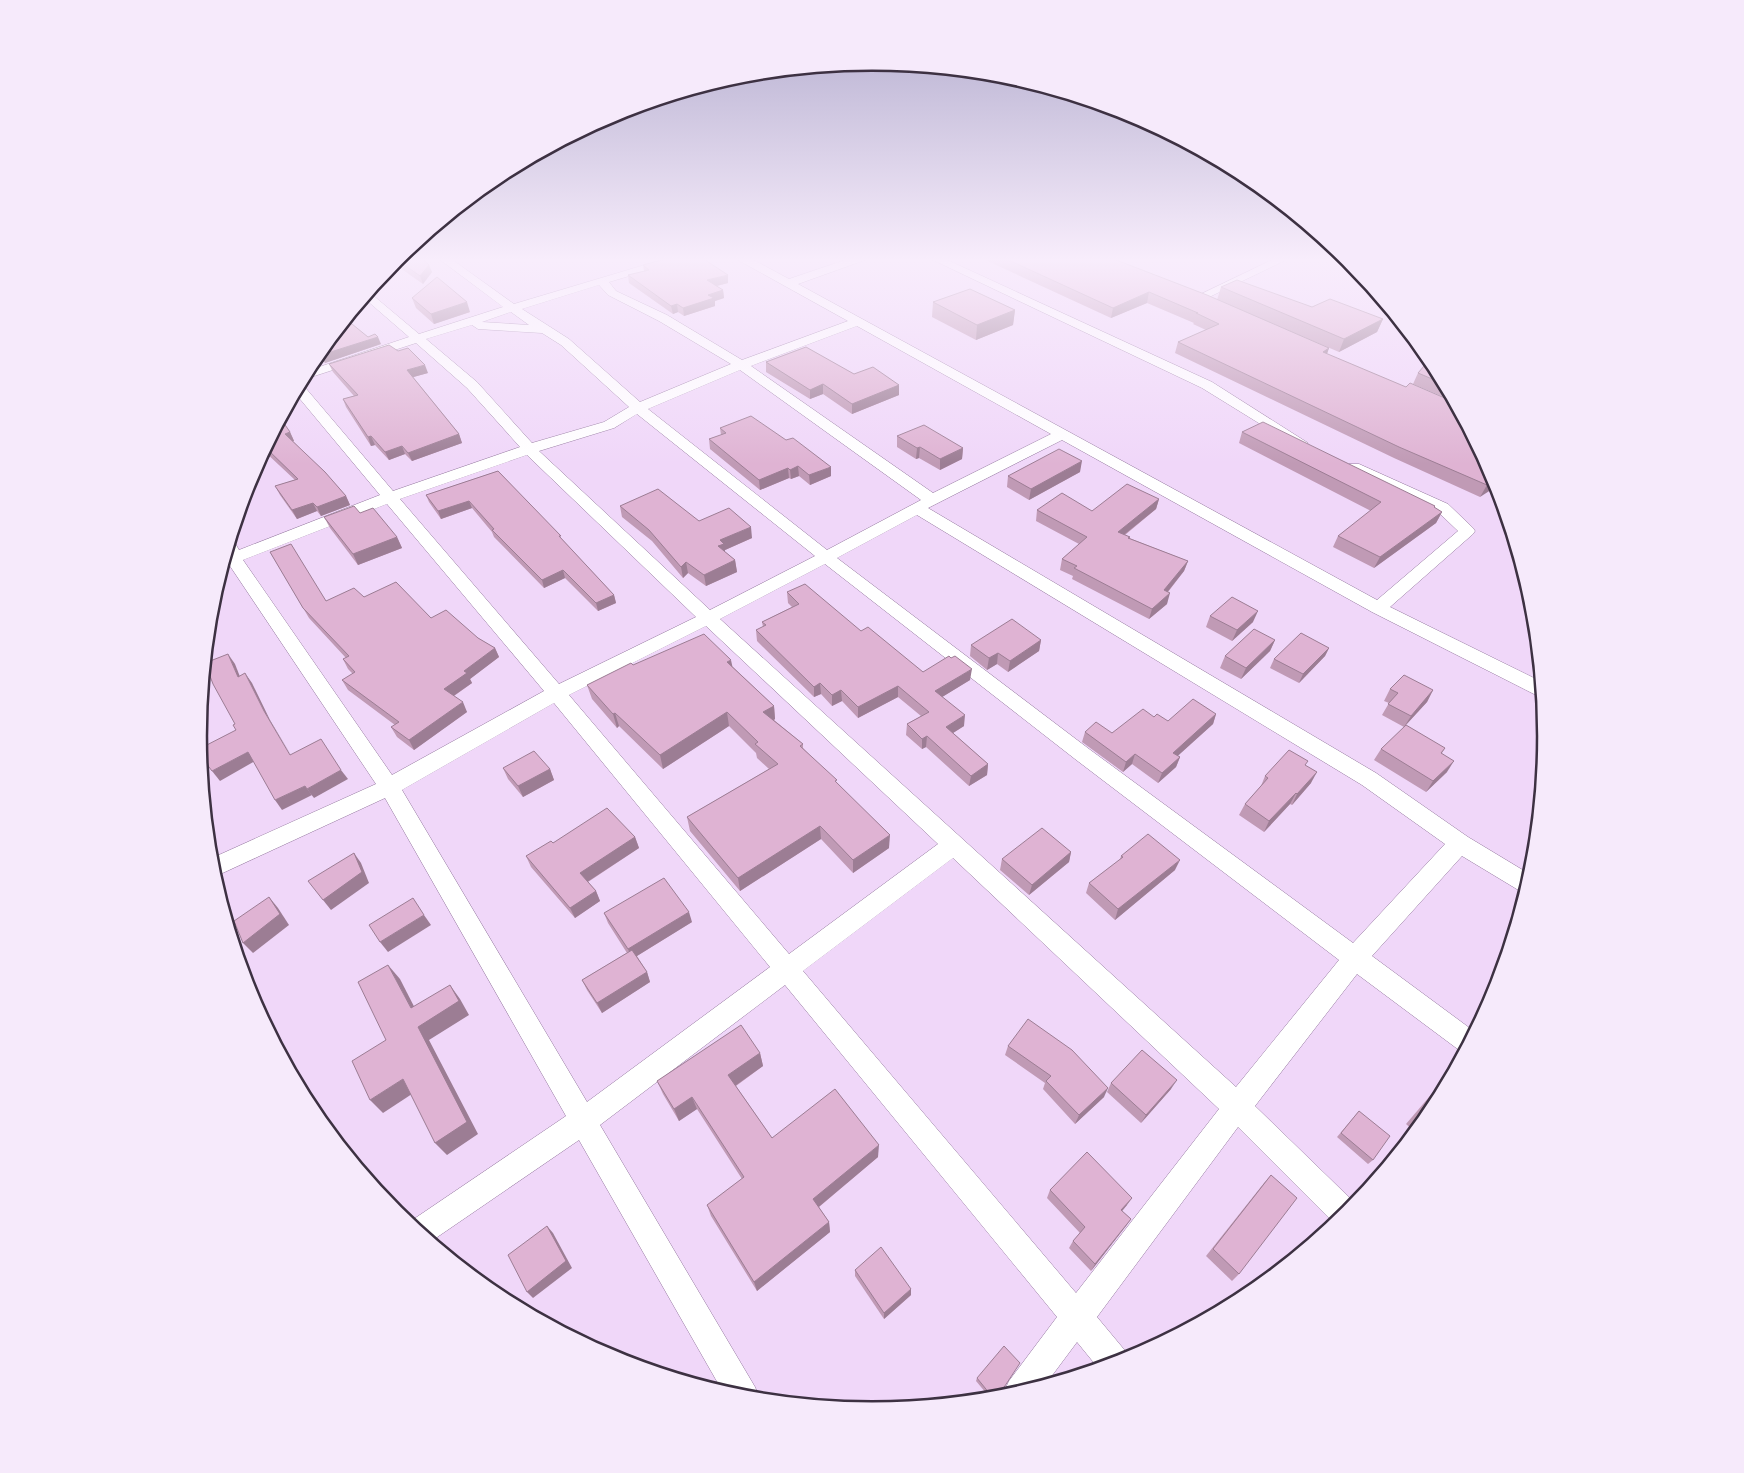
<svg xmlns="http://www.w3.org/2000/svg" width="1744" height="1473" font-family="Commissioner,sans-serif">
<style>
.lines{fill:none;stroke-linecap:round;stroke-linejoin:round}
.minor-casing{stroke:#93779e;stroke-width:1}
.minor{fill:#fff;fill-rule:evenodd}
.wall{fill:#c09ab5}
.shaded-wall{fill:#9c7d94}
.building{fill:#dfb3d3;stroke:#9c7d94}
.rim{fill:none;stroke:#3d3142;stroke-width:2.5}
</style>
<rect width="100%" height="100%" fill="#f0d7f9"/>
<g class="lines">
<g class="minor-casing">
<g id="minor">
<path d="M 438,258 L 450,258 L 514,304 L 668,258 L 684,258 L 683,260 L 609,282 L 616,291 L 667,315 L 742,360 L 848,321 L 738,260 L 737,258 L 750,258 L 789,279 L 851,258 L 866,258 L 865,260 L 798,284 L 1377,600 L 1458,531 L 1436,510 L 1349,470 L 1347,467 L 1349,464 L 1359,464 L 1448,504 L 1473,528 L 1475,531 L 1473,534 L 1390,607 L 1540,681 L 1542,696 L 1534,694 L 1372,612 L 1062,440 L 928,508 L 1376,773 L 1468,837 L 1531,875 L 1525,894 L 1462,856 L 1372,956 L 1475,1032 L 1463,1053 L 1357,974 L 1255,1106 L 1356,1204 L 1335,1224 L 1238,1127 L 1097,1317 L 1127,1353 L 1130,1359 L 1099,1369 L 1077,1342 L 1045,1385 L 1006,1397 L 1004,1392 L 1009,1381 L 1057,1317 L 785,985 L 600,1125 L 755,1387 L 760,1399 L 740,1397 L 723,1392 L 579,1140 L 430,1242 L 408,1223 L 566,1116 L 385,798 L 214,877 L 210,859 L 376,784 L 230,566 L 223,567 L 230,542 L 235,543 L 239,550 L 380,495 L 295,393 L 300,384 L 303,385 L 393,491 L 520,447 L 467,388 L 416,343 L 302,380 L 307,371 L 409,337 L 364,298 L 369,292 L 419,334 L 503,307 ZM 599,285 L 608,295 L 659,321 L 731,364 L 640,402 L 569,339 L 522,309 ZM 511,312 L 529,325 L 482,322 ZM 472,325 L 478,329 L 542,333 L 561,345 L 629,407 L 604,422 L 532,443 L 477,382 L 426,339 ZM 857,326 L 1051,434 L 933,493 L 751,366 ZM 740,370 L 921,500 L 827,550 L 648,409 ZM 637,414 L 815,556 L 710,610 L 539,451 L 614,428 ZM 527,455 L 696,617 L 559,684 L 400,499 ZM 387,504 L 544,691 L 392,775 L 243,560 ZM 917,515 L 1362,785 L 1445,844 L 1353,943 L 1089,749 L 837,558 ZM 825,564 L 1075,759 L 1339,960 L 1236,1087 L 720,619 ZM 706,626 L 938,844 L 789,954 L 569,695 ZM 554,703 L 770,967 L 587,1102 L 402,790 ZM 953,858 L 1219,1109 L 1076,1293 L 803,971 Z"/>
<polygon points="929,258 943,258 1212,382 1308,443 1306,446 1296,446 1202,388"/>
<polygon points="1276,258 1290,258 1203,300 1199,302 1193,298"/>
</g>
</g>
<use href="#minor" class="minor"/>
</g>
<g class="wall">
<polygon points="398,258 432,272 423,284 393,263"/>
<polygon points="981,258 1111,258 1217,300 1221,287 1312,307 1383,319 1377,332 1339,352 1231,306 1329,348 1327,354 1495,479 1480,497 1394,458 1175,353 1178,342 1206,330 1193,324 1194,323 1147,303 1111,318"/>
<polygon points="643,265 728,283 717,286 723,290 724,298 715,301 715,306 684,316 678,312 673,314 629,283 628,275 644,271"/>
<polygon points="412,298 470,312 434,324 416,308"/>
<polygon points="933,302 1015,310 1013,325 976,340 932,317"/>
<polygon points="338,329 368,337 381,344 325,363 318,354"/>
<polygon points="766,362 854,374 899,395 852,414 823,394 810,399 766,372"/>
<polygon points="1433,362 1453,401 1413,384 1418,373"/>
<polygon points="329,364 428,373 413,377 459,434 462,443 412,461 405,454 389,460 375,445 371,446 346,407 343,399 354,396 333,372"/>
<polygon points="281,419 290,432 294,441 293,441 346,496 350,505 321,516 317,511 297,519 280,495 275,486 295,480 264,451"/>
<polygon points="720,428 831,476 810,485 799,476 791,479 789,478 760,490 710,449 709,439 721,435"/>
<polygon points="1242,432 1435,506 1435,508 1442,512 1436,523 1374,568 1333,547 1338,536 1371,511 1239,443"/>
<polygon points="897,436 963,448 962,459 940,470 919,458 916,459 897,447"/>
<polygon points="498,471 614,595 616,603 598,611 565,578 544,588 494,537 492,532 472,508 441,519 429,502 426,495"/>
<polygon points="1080,472 1029,500 1007,487 1008,476"/>
<polygon points="1159,499 1156,509 1125,535 1130,537 1129,538 1188,561 1184,571 1168,592 1167,604 1149,619 1072,579 1073,576 1060,570 1062,559 1079,544 1036,521 1037,510 1092,511"/>
<polygon points="620,506 699,521 752,538 725,550 725,552 735,560 737,572 706,586 688,573 683,578 652,541 622,517"/>
<polygon points="360,513 397,537 402,548 358,565 330,528 324,517"/>
<polygon points="270,552 326,601 364,597 431,618 478,638 495,648 499,657 470,679 472,683 454,696 467,712 414,750 397,737 391,727 395,725 348,690 342,680 353,674 348,669 343,659 346,658 309,618"/>
<polygon points="787,592 861,631 923,672 970,680 942,697 964,726 953,733 988,764 987,775 969,786 926,747 922,749 906,735 907,724 921,716 898,697 858,718 842,701 832,706 821,694 814,697 757,641 756,630 763,627 762,622 792,607 788,603"/>
<polygon points="1210,616 1253,622 1232,641 1206,627"/>
<polygon points="1041,640 1039,651 1008,672 997,664 987,670 970,656 971,645"/>
<polygon points="1275,640 1270,651 1241,679 1220,668 1225,656"/>
<polygon points="1329,648 1325,656 1299,683 1270,668 1274,659"/>
<polygon points="633,665 733,667 774,706 775,719 774,720 803,744 803,748 837,784 889,848 853,873 821,839 740,891 690,831 687,817 769,769 757,758 756,753 729,726 663,769 619,726 617,728 592,699 587,685"/>
<polygon points="1390,689 1433,690 1427,702 1404,727 1382,715 1389,703 1384,701"/>
<polygon points="1216,714 1213,724 1177,756 1180,757 1176,767 1158,783 1132,764 1123,772 1082,742 1085,732 1112,733 1154,717 1168,721"/>
<polygon points="1445,748 1442,753 1447,772 1426,792 1374,760 1381,749"/>
<polygon points="1306,766 1311,783 1292,805 1290,804 1264,832 1239,815 1245,804 1261,786 1265,776"/>
<polygon points="503,768 550,769 554,780 523,797 508,779"/>
<polygon points="635,837 639,848 588,882 596,891 600,901 575,918 531,867 526,856 553,843"/>
<polygon points="1071,852 1069,862 1029,895 1000,870 1002,859"/>
<polygon points="1121,856 1175,870 1115,920 1086,893 1089,883 1120,860"/>
<polygon points="604,913 692,922 637,956 647,972 650,982 602,1013 587,990 582,980 627,953 608,923"/>
<polygon points="1008,1046 1104,1097 1075,1124 1043,1089 1045,1083 1005,1055"/>
<polygon points="760,1053 763,1066 736,1086 772,1138 878,1157 819,1207 829,1222 830,1232 757,1291 711,1216 707,1205 742,1179 697,1109 679,1121 663,1094 657,1081"/>
<polygon points="1450,1077 1432,1111 1415,1132 1406,1124 1435,1090"/>
<polygon points="1111,1083 1171,1089 1141,1123 1107,1092"/>
<polygon points="1359,1111 1373,1160 1368,1164 1337,1137"/>
<polygon points="1271,1175 1239,1274 1232,1281 1206,1256 1264,1183"/>
<polygon points="1050,1190 1127,1205 1122,1211 1131,1219 1091,1271 1069,1248 1073,1241 1080,1233 1047,1198"/>
<polygon points="855,1270 911,1295 884,1319 855,1276"/>
<polygon points="977,1378 997,1398 991,1399 976,1381"/>
</g>
<g class="shaded-wall">
<polygon points="429,265 432,272 423,284 420,276"/>
<polygon points="728,275 728,283 708,288 707,280"/>
<polygon points="723,290 724,298 715,301 715,306 684,316 683,308 708,295"/>
<polygon points="1149,292 1147,303 1111,318 1113,308"/>
<polygon points="467,302 470,312 434,324 431,314"/>
<polygon points="677,304 678,312 673,314 671,306"/>
<polygon points="1015,310 1013,325 976,340 977,325"/>
<polygon points="1383,319 1377,332 1339,352 1344,339"/>
<polygon points="378,337 381,344 325,363 321,355"/>
<polygon points="1329,348 1325,359 1323,352"/>
<polygon points="425,365 428,373 410,378 407,370"/>
<polygon points="823,384 823,394 810,399 810,390"/>
<polygon points="899,385 899,395 852,414 852,404"/>
<polygon points="290,432 294,441 290,442 285,434"/>
<polygon points="459,434 462,443 412,461 408,453"/>
<polygon points="371,436 375,445 371,446 368,437"/>
<polygon points="402,446 405,454 389,460 385,452"/>
<polygon points="920,447 919,458 916,459 917,448"/>
<polygon points="963,448 962,459 940,470 940,459"/>
<polygon points="1082,461 1080,472 1029,500 1031,489"/>
<polygon points="798,466 799,476 791,479 790,470"/>
<polygon points="831,467 831,476 810,485 809,475"/>
<polygon points="788,468 789,478 760,490 759,480"/>
<polygon points="1495,480 1497,486 1480,497 1487,485"/>
<polygon points="346,496 350,505 321,516 317,507"/>
<polygon points="1159,499 1156,509 1115,542 1118,532"/>
<polygon points="469,501 472,508 441,519 438,511"/>
<polygon points="313,503 317,511 297,519 292,510"/>
<polygon points="1442,512 1436,523 1374,568 1380,557"/>
<polygon points="751,527 752,538 725,550 725,555 718,546 720,540"/>
<polygon points="397,537 402,548 358,565 353,554"/>
<polygon points="735,560 737,572 706,586 704,575"/>
<polygon points="1188,561 1184,571 1161,600 1164,590"/>
<polygon points="686,562 688,573 683,578 681,567"/>
<polygon points="563,570 565,578 544,588 542,580"/>
<polygon points="1170,593 1167,604 1149,619 1152,609"/>
<polygon points="614,595 616,603 598,611 596,603"/>
<polygon points="1258,611 1253,622 1232,641 1237,630"/>
<polygon points="1041,640 1039,651 1008,672 1010,661"/>
<polygon points="1275,640 1270,651 1241,679 1246,668"/>
<polygon points="495,648 499,657 470,679 472,683 449,699 444,689 464,671"/>
<polygon points="1329,648 1325,656 1299,683 1303,674"/>
<polygon points="998,653 997,664 987,670 989,658"/>
<polygon points="228,654 235,664 244,687 238,677"/>
<polygon points="731,660 734,674 727,662"/>
<polygon points="972,669 970,680 934,702 935,691"/>
<polygon points="245,673 252,683 270,720 297,765 264,711"/>
<polygon points="820,683 821,694 814,697 814,687"/>
<polygon points="898,686 898,697 858,718 858,707"/>
<polygon points="841,690 842,701 832,706 832,695"/>
<polygon points="1433,690 1427,702 1404,727 1411,716"/>
<polygon points="463,702 467,712 414,750 409,740"/>
<polygon points="774,706 775,719 765,725 763,712"/>
<polygon points="727,712 729,726 663,769 660,755"/>
<polygon points="615,713 619,726 617,728 613,714"/>
<polygon points="1216,714 1213,724 1170,763 1173,753"/>
<polygon points="965,715 964,726 945,738 946,727"/>
<polygon points="927,736 926,747 922,749 922,739"/>
<polygon points="248,752 255,761 220,781 212,771"/>
<polygon points="1135,754 1132,764 1123,772 1126,762"/>
<polygon points="1180,757 1176,767 1158,783 1162,773"/>
<polygon points="1454,761 1447,772 1426,792 1433,781"/>
<polygon points="988,764 987,775 969,786 971,776"/>
<polygon points="550,769 554,780 523,797 518,786"/>
<polygon points="341,770 348,779 314,798 307,789"/>
<polygon points="1317,772 1311,783 1292,805 1297,794"/>
<polygon points="305,786 312,795 282,810 275,800"/>
<polygon points="1296,793 1290,804 1264,832 1269,821"/>
<polygon points="820,826 821,839 740,891 738,878"/>
<polygon points="890,835 889,848 853,873 853,860"/>
<polygon points="635,837 639,848 584,884 580,873"/>
<polygon points="1071,852 1069,862 1029,895 1032,885"/>
<polygon points="354,853 361,863 369,883 331,910 323,900"/>
<polygon points="1180,860 1175,870 1115,920 1118,909"/>
<polygon points="596,891 600,901 575,918 570,908"/>
<polygon points="269,897 278,908 289,925 253,953 243,943"/>
<polygon points="689,912 692,922 632,959 628,949"/>
<polygon points="424,915 431,925 388,952 380,942"/>
<polygon points="388,965 400,979 422,1022 411,1008"/>
<polygon points="647,972 650,982 602,1013 597,1003"/>
<polygon points="450,985 460,999 469,1015 429,1040 478,1134 447,1155 435,1143 418,1027"/>
<polygon points="760,1053 763,1066 732,1088 728,1075"/>
<polygon points="403,1079 415,1092 383,1113 370,1100"/>
<polygon points="1177,1080 1171,1089 1141,1123 1146,1115"/>
<polygon points="1108,1088 1104,1097 1075,1124 1079,1115"/>
<polygon points="692,1097 697,1109 679,1121 674,1109"/>
<polygon points="879,1145 878,1157 815,1210 813,1199"/>
<polygon points="1132,1198 1127,1205 1117,1217 1121,1210"/>
<polygon points="1131,1219 1126,1226 1091,1271 1095,1264"/>
<polygon points="829,1222 830,1232 757,1291 754,1282"/>
<polygon points="547,1226 553,1233 572,1268 533,1298 527,1292"/>
<polygon points="911,1289 911,1295 884,1319 884,1313"/>
</g>
<g class="building">
<polygon points="398,258 421,258 429,265 420,276 396,259"/>
<polygon points="669,258 702,258 728,275 707,280 723,290 708,295 714,298 683,308 677,304 671,306 628,275 649,270 643,265"/>
<polygon points="1004,258 1111,258 1207,295 1329,348 1323,352 1406,387 1410,383 1454,402 1495,480 1487,485 1399,447 1178,342 1219,324 1196,313 1198,313 1149,292 1113,308"/>
<polygon points="437,277 467,302 431,314 412,298"/>
<polygon points="1237,280 1312,307 1330,299 1383,319 1344,339 1221,287"/>
<polygon points="970,289 1015,310 977,325 933,302"/>
<polygon points="352,324 368,337 375,334 378,337 321,355 319,353 331,339 333,338 332,337 338,329"/>
<polygon points="389,345 398,351 408,348 425,365 407,370 459,434 408,453 402,446 385,452 371,436 368,437 343,399 358,395 329,364"/>
<polygon points="806,347 854,374 873,367 899,385 852,404 823,384 810,390 766,362"/>
<polygon points="1430,359 1433,362 1444,384 1418,373"/>
<polygon points="751,416 786,440 793,438 831,467 809,475 798,466 790,470 788,468 759,480 709,439 726,433 720,428"/>
<polygon points="281,419 290,432 285,434 325,472 346,496 317,507 313,503 292,510 275,486 298,479 266,448"/>
<polygon points="1263,422 1435,506 1434,507 1442,512 1380,557 1338,536 1381,502 1242,432"/>
<polygon points="924,425 963,448 940,459 920,447 917,448 897,436"/>
<polygon points="1059,449 1082,461 1031,489 1008,476"/>
<polygon points="498,471 561,536 559,536 614,595 596,603 563,570 542,580 492,530 494,529 469,501 438,511 426,495"/>
<polygon points="1127,484 1159,499 1118,532 1130,537 1128,538 1188,561 1164,590 1170,593 1152,609 1074,568 1077,566 1062,559 1087,537 1037,510 1062,493 1092,511"/>
<polygon points="658,489 699,521 729,508 751,527 720,540 724,544 718,546 735,560 704,575 686,562 681,567 649,530 620,506"/>
<polygon points="354,506 360,513 373,508 397,537 353,554 324,517"/>
<polygon points="291,544 326,601 354,588 364,597 396,582 431,618 446,610 478,638 495,648 464,671 467,673 444,689 463,702 409,740 391,727 399,722 342,680 355,672 343,659 349,656 303,608 270,552"/>
<polygon points="805,584 861,631 868,627 923,672 949,656 951,658 955,656 972,669 935,691 965,715 946,727 988,764 971,776 927,736 922,739 907,724 929,712 898,686 858,707 841,690 832,695 820,683 814,687 756,630 766,625 762,622 799,604 787,592"/>
<polygon points="1232,597 1258,611 1237,630 1210,616"/>
<polygon points="1012,619 1041,640 1010,661 998,653 989,658 971,645"/>
<polygon points="1254,629 1275,640 1246,668 1225,656"/>
<polygon points="1301,633 1329,648 1303,674 1274,659"/>
<polygon points="704,634 731,660 727,662 774,706 763,712 803,744 800,746 837,780 835,781 890,835 853,860 820,826 738,878 687,817 778,764 755,744 758,742 727,712 660,755 615,713 613,714 587,685 631,663 633,665"/>
<polygon points="228,654 238,677 245,673 264,711 290,755 321,739 341,770 307,789 305,786 275,800 248,752 212,771 200,755 199,749 236,730 233,725 235,724 213,684 205,663"/>
<polygon points="1404,675 1433,690 1411,716 1388,704 1398,693 1390,689"/>
<polygon points="1193,699 1216,714 1173,753 1180,757 1162,773 1135,754 1126,762 1085,732 1096,722 1112,733 1143,709 1154,717 1157,714 1168,721"/>
<polygon points="1406,725 1445,748 1441,753 1454,761 1433,781 1381,749"/>
<polygon points="1289,750 1308,761 1305,765 1317,772 1297,794 1296,793 1269,821 1245,804 1268,778 1265,776"/>
<polygon points="534,751 550,769 518,786 503,768"/>
<polygon points="607,808 635,837 580,873 596,891 570,908 526,856 551,841 553,843"/>
<polygon points="1042,828 1071,852 1032,885 1002,859"/>
<polygon points="1148,834 1180,860 1118,909 1089,883 1123,857 1121,856"/>
<polygon points="354,853 362,872 323,900 308,881"/>
<polygon points="664,878 689,912 628,949 604,913"/>
<polygon points="269,897 280,914 243,943 234,921"/>
<polygon points="413,898 424,915 380,942 369,925"/>
<polygon points="632,950 647,972 597,1003 582,980"/>
<polygon points="388,965 411,1008 450,985 459,1001 418,1027 467,1122 435,1143 403,1079 370,1100 352,1061 386,1040 358,982"/>
<polygon points="1028,1019 1072,1050 1108,1088 1079,1115 1046,1081 1051,1076 1008,1046"/>
<polygon points="741,1025 760,1053 728,1075 772,1138 835,1089 879,1145 813,1199 829,1222 754,1282 707,1205 744,1177 692,1097 674,1109 657,1081"/>
<polygon points="1142,1050 1177,1080 1146,1115 1111,1083"/>
<polygon points="1450,1077 1432,1111 1427,1117 1420,1111"/>
<polygon points="1359,1111 1390,1136 1373,1160 1341,1133"/>
<polygon points="1087,1152 1132,1198 1121,1210 1131,1219 1095,1264 1073,1241 1085,1227 1050,1190"/>
<polygon points="1271,1175 1297,1198 1239,1274 1213,1249"/>
<polygon points="547,1226 566,1261 527,1292 508,1255"/>
<polygon points="881,1247 911,1289 884,1313 855,1270"/>
<polygon points="1004,1346 1020,1363 997,1398 994,1399 977,1378"/>
</g>
<linearGradient id="sky" x2="0" y2="1"><stop stop-color="#b0aacc"/><stop offset="0.56" stop-color="#f8edfc"/><stop offset="1" stop-color="#f8edfc" stop-opacity="0"/></linearGradient>
<rect width="1744" height="464" fill="url(#sky)"/>
<path d="M0 0H1744V1473H0ZM207 736a665 665 0 1 1 1330 0a665 665 0 1 1-1330 0Z" fill="#f6eafb" fill-rule="evenodd"/>
<path class="rim" d="M207 736a665 665 0 1 1 1330 0a665 665 0 1 1-1330 0Z"/>
</svg>
